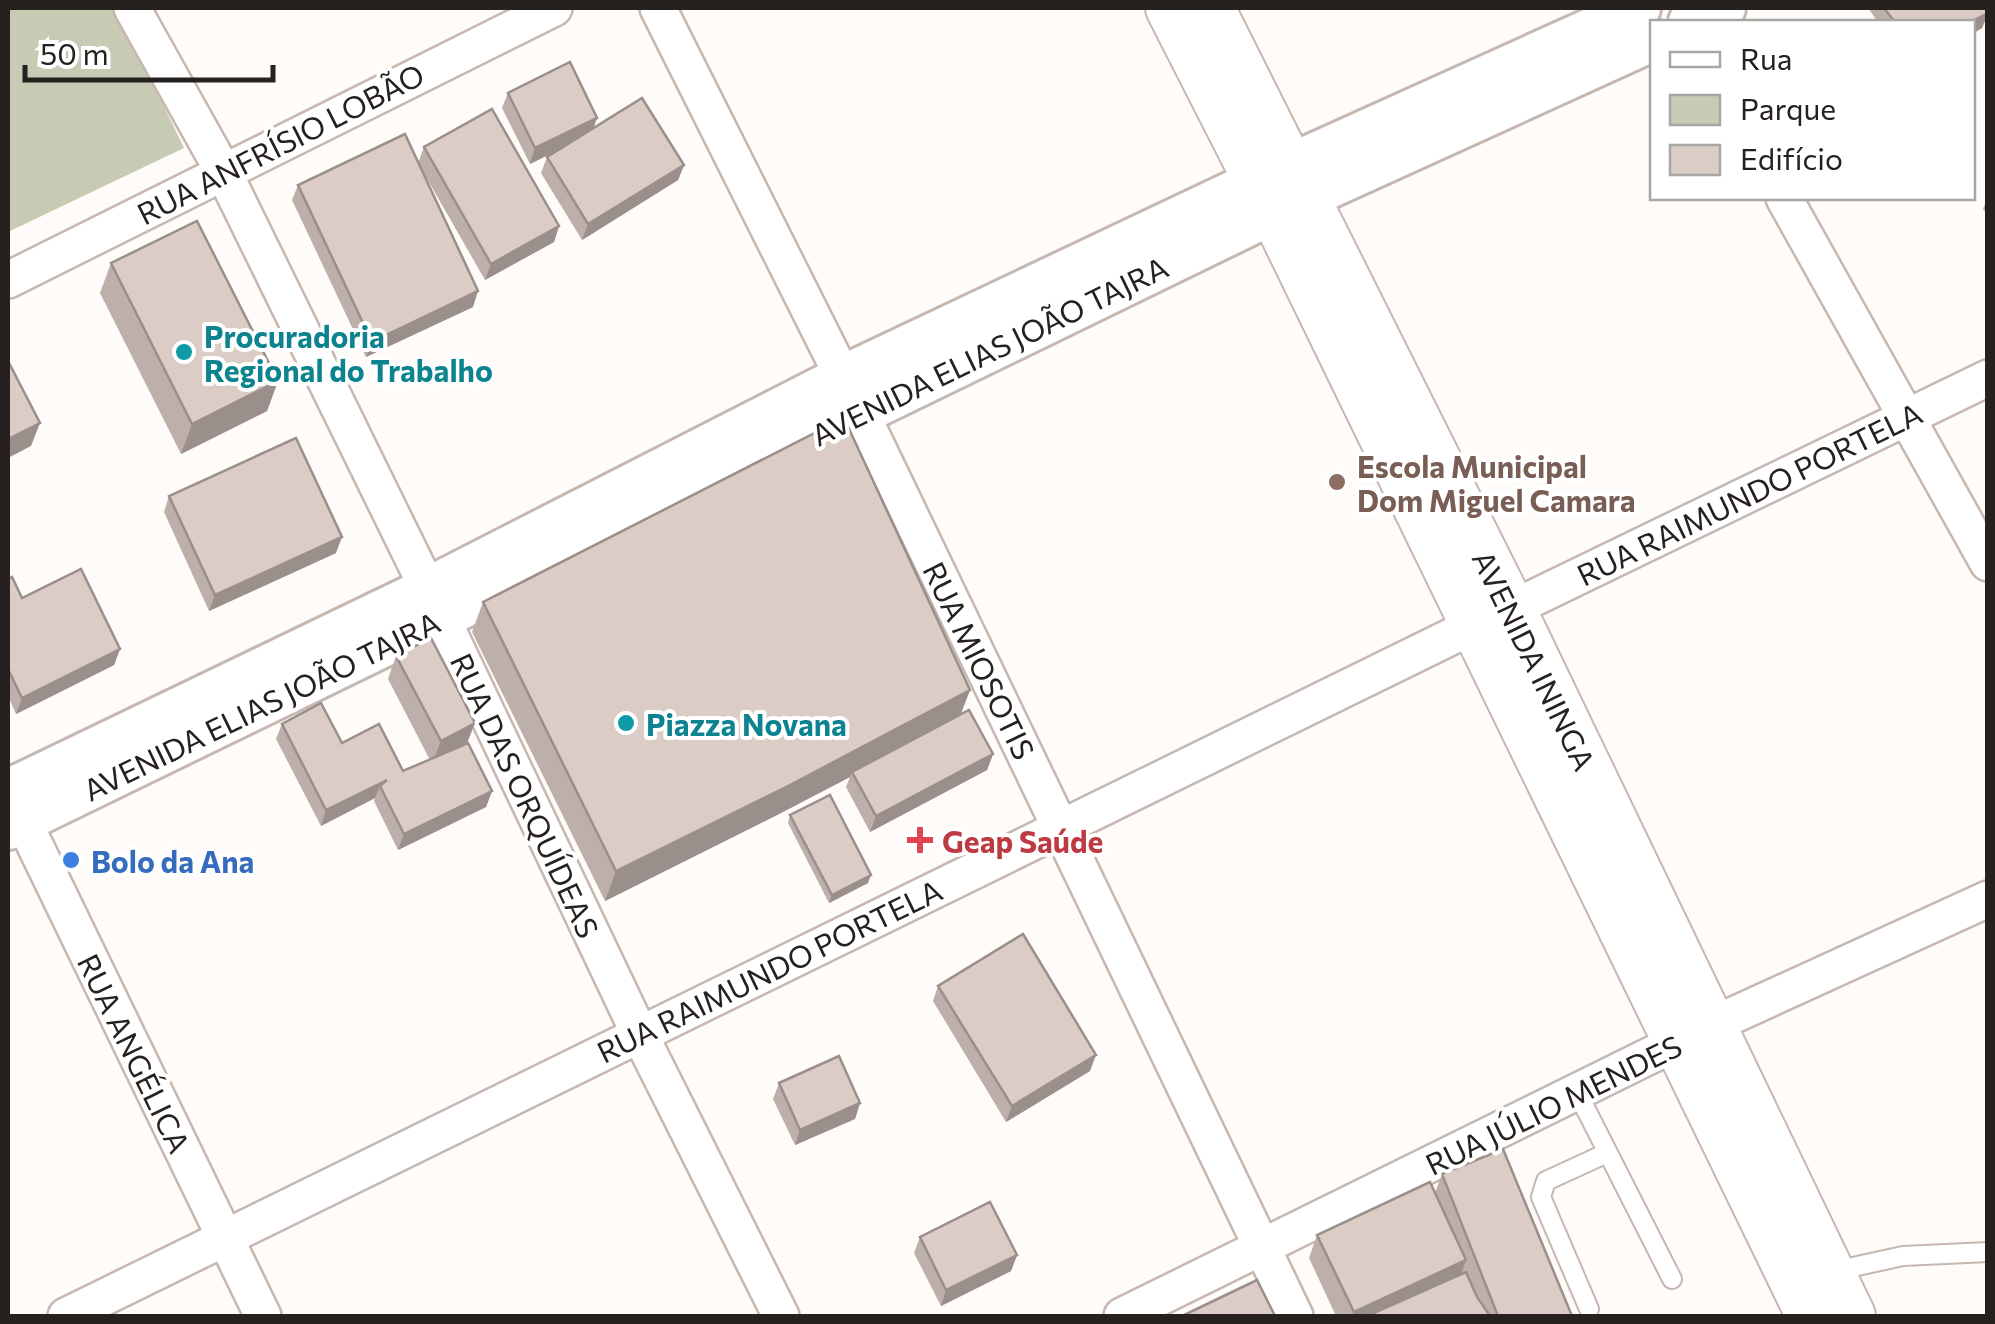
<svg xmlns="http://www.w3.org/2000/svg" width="1995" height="1324" font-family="Commissioner,sans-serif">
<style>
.green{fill:#c7cbb4}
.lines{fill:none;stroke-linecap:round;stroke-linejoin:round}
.service-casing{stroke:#c6b8b0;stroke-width:22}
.minor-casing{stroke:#c6b8b0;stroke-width:40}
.tertiary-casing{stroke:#c6b8b0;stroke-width:48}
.secondary-casing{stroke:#c6b8b0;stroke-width:52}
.service{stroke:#fff;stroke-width:18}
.minor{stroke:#fff;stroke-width:35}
.tertiary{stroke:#fff;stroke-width:42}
.secondary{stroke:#fff;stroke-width:48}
.wall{fill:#bdafaa}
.shaded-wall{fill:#9a8f8b}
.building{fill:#dcccc6;stroke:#9a8f8b;stroke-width:2.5}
.culture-dot{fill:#0f9aa8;stroke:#fff;stroke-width:4}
.education-dot{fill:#8d6e63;stroke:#fff;stroke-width:4}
.health-dot{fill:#e0444e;stroke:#fff;stroke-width:4}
.shop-dot{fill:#3f7fe0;stroke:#fff;stroke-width:4}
.labels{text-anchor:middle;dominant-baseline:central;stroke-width:8;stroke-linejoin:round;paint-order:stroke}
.street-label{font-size:30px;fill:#26211e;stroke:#fff}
.culture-label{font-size:30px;font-weight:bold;fill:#0d838f;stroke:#fff;text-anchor:start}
.education-label{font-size:30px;font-weight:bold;fill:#785e54;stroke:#fff;text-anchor:start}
.health-label{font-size:30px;font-weight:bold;fill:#be3a42;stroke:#fff;text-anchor:start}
.shop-label{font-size:30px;font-weight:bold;fill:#366cbe;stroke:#fff;text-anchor:start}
</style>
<rect width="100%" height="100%" fill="#fefbf9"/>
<polygon class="green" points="8,8 117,8 184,148 8,232"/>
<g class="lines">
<g class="service-casing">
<g id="service">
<polyline points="1577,1092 1672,1279"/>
<polyline points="1830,1272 1903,1256 1988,1252"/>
<polyline points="1589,1309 1541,1197 1546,1181 1607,1153"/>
</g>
</g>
<g class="minor-casing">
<g id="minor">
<polyline points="132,8 223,171 428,589 639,1033 781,1316"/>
<polyline points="658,8 860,411 1295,1316"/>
<polyline points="1784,198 1988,563"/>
<polyline points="8,280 554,8"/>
<polyline points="1511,609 1988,378"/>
<polyline points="13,800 263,1316"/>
<polyline points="66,1316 1473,626"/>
<polyline points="1122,1316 1712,1025 1988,899"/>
</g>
</g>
<g class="tertiary-casing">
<g id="tertiary">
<polyline points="1690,22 1724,8"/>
<polyline points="8,791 428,589 843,377 1289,166 1639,8"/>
<polyline points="8,828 1274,212 1652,40"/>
</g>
</g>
<g class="secondary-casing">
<g id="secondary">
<polyline points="1170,8 1274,212 1811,1316"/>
<polyline points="1210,8 1511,609 1851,1316"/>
</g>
</g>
<use href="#service" class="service"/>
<use href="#minor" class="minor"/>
<use href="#tertiary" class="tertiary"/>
<use href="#secondary" class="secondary"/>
</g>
<g class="wall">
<polygon points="1868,8 1988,8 1988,14 1982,28 1972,34 1972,22 1878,22"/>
<polygon points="508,93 684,165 678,180 582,240 541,173 547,157 562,148 530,164 502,108"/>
<polygon points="424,147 559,226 554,242 485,280 418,163"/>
<polygon points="298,185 473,307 366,357 292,200"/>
<polygon points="1988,196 1988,216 1983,209"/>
<polygon points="111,263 278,381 267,411 181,454 100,293"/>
<polygon points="169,496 336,553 209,611 164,512"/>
<polygon points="8,579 22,598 120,649 114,665 16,714 8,696"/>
<polygon points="483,602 970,690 960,715 993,754 987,770 870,832 846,787 850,777 779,814 605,901 472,632"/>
<polygon points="396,656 467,743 492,791 486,807 398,850 374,801 375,798 321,826 276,739 282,724 342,743 403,771 430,760 388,679"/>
<polygon points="790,815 868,883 829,903 788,823"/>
<polygon points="938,986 1090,1071 1006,1122 933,1001"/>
<polygon points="779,1083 860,1103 855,1119 795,1145 773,1099"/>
<polygon points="1442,1174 1572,1316 1336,1316 1309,1258 1317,1235 1435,1193"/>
<polygon points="920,1237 1017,1255 1011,1271 941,1306 914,1253"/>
</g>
<g class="shaded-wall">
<polygon points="1988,13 1982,28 1972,34 1972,22 1970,22"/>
<polygon points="597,118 592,133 530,164 535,148"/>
<polygon points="684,165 678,180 582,240 588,224"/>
<polygon points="559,226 554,242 485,280 491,264"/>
<polygon points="478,291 473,307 366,357 372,342"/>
<polygon points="278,381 267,411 181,454 192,424"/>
<polygon points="40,423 31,446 8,458 8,439"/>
<polygon points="342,537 336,553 209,611 215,595"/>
<polygon points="120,649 114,665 16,714 22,698"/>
<polygon points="970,690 959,719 852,772 850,777 779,814 605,901 616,871"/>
<polygon points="475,723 466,746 432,764 441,741"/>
<polygon points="993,754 987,770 870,832 876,816"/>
<polygon points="387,780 380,786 375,798 321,826 326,810"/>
<polygon points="492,791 486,807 398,850 404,834"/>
<polygon points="871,875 868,883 829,903 832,895"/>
<polygon points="1096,1055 1090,1071 1006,1122 1012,1106"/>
<polygon points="860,1103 855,1119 795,1145 800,1130"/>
<polygon points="1017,1255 1011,1271 941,1306 946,1290"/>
<polygon points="1466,1260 1458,1283 1385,1316 1352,1316 1354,1312"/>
</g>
<g class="building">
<polygon points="1884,8 1986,8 1988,13 1970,22 1895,22"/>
<polygon points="570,62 597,118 535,148 508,93"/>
<polygon points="642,98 684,165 588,224 547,157"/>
<polygon points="492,109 559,226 491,264 424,147"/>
<polygon points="405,134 478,291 372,342 298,185"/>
<polygon points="197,221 278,381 192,424 111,263"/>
<polygon points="8,361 40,423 8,439"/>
<polygon points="844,418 970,690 790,785 616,871 483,602"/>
<polygon points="296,438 342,537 215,595 169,496"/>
<polygon points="81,569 120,649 22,698 8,669 8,579 12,577 22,598"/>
<polygon points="431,638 475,723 441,741 396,656"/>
<polygon points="321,703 342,743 379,724 403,771 468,743 492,791 404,834 380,786 387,780 326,810 282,724"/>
<polygon points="969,710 993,754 876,816 852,772"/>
<polygon points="830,795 871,875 832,895 790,815"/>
<polygon points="1023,934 1096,1055 1012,1106 938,986"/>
<polygon points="839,1056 860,1103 800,1130 779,1083"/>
<polygon points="1503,1149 1572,1316 1498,1316 1442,1174"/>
<polygon points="1430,1182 1466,1260 1354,1312 1317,1235"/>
<polygon points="990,1202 1017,1255 946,1290 920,1237"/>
<polygon points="1466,1272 1477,1297 1490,1316 1367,1316"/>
<polygon points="1257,1280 1275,1316 1182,1316"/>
</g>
<g class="culture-dot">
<circle cx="184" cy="352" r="10"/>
<circle cx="626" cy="723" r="10"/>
</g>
<circle class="education-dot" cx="1337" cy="482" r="10"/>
<path class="health-dot" d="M915 825h10v10h10v10h-10v10h-10v-10h-10v-10h10z"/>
<circle class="shop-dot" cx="71" cy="860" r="10"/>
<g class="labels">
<g class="street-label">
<text transform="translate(280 143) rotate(-27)">RUA ANFRÍSIO LOBÃO</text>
<text transform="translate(989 350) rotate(-26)">AVENIDA ELIAS JOÃO TAJRA</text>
<text transform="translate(1749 493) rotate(-26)">RUA RAIMUNDO PORTELA</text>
<text transform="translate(980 660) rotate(64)">RUA MIOSOTIS</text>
<text transform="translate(1535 660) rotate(64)">AVENIDA ININGA</text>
<text transform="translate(261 705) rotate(-26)">AVENIDA ELIAS JOÃO TAJRA</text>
<text transform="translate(526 795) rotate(65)">RUA DAS ORQUÍDEAS</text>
<text transform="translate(769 970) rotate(-26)">RUA RAIMUNDO PORTELA</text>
<text transform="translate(135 1053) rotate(64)">RUA ANGÉLICA</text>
<text transform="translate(1553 1104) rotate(-26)">RUA JÚLIO MENDES</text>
</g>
<g class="culture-label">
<text x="204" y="335">Procuradoria<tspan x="204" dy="34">Regional do Trabalho</tspan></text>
<text x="646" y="723">Piazza Novana</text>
</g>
<g class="education-label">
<text x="1357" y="465">Escola Municipal<tspan x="1357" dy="34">Dom Miguel Camara</tspan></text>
</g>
<g class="health-label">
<text x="942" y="840">Geap Saúde</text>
</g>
<g class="shop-label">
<text x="91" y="860">Bolo da Ana</text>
</g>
</g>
<rect width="1995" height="1324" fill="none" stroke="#26211e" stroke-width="20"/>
<rect x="1650" y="20" width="325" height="180" fill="#ffffff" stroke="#a8a6a5" stroke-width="2.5"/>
<rect x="1670" y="52" width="50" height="15" fill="#ffffff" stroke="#a8a6a5" stroke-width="2.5"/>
<text x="1740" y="70" font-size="30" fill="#26211e">Rua</text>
<rect x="1670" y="95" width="50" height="30" fill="#c7cbb4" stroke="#a8a6a5" stroke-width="2.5"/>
<text x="1740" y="120" font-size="30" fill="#26211e">Parque</text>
<rect x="1670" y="145" width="50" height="30" fill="#dcccc6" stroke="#a8a6a5" stroke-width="2.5"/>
<text x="1740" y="170" font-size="30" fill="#26211e">Edifício</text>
<path d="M25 65v15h248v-15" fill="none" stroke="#26211e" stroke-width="5"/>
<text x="40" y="65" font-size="30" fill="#26211e" stroke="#ffffff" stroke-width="8" paint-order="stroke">50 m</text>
</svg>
